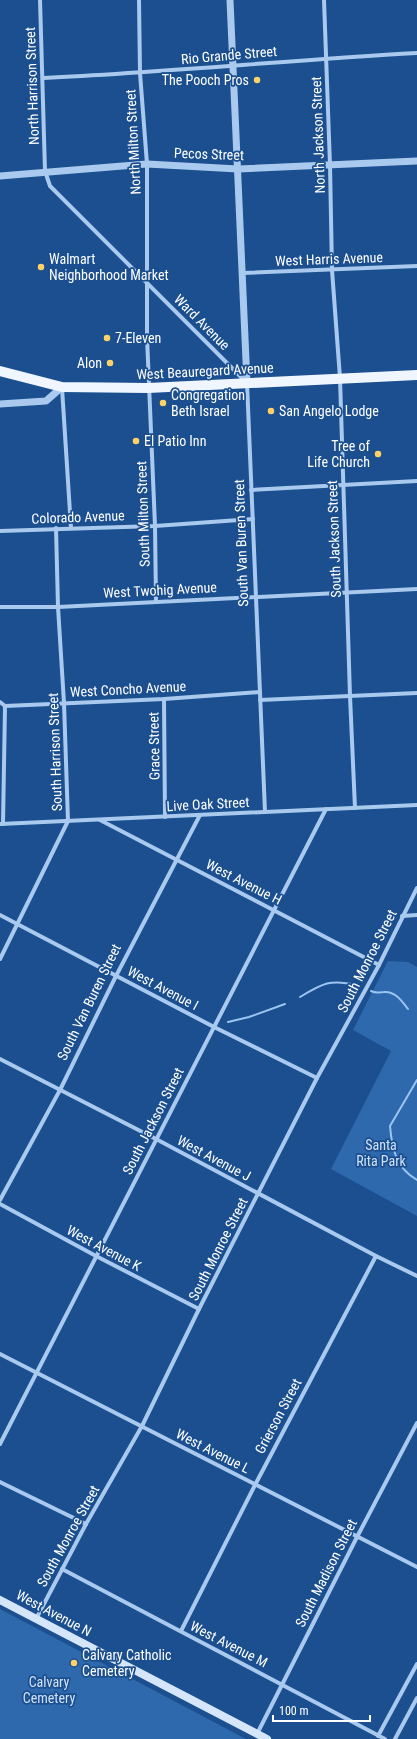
<svg xmlns="http://www.w3.org/2000/svg" width="417" height="1739" font-family="'Roboto Condensed',sans-serif">
<style>
.green{fill:#2e69ad}
.lines{fill:none;stroke-linecap:round;stroke-linejoin:round}
.stream{stroke:#9cc4f0;stroke-width:2}
.minor{stroke:#a9c9ee;stroke-width:4}
.tertiary{stroke:#a9c9ee;stroke-width:7}
.secondary{stroke:#d6e6fa;stroke-width:8}
.primary{stroke:#f0f6ff;stroke-width:10}
.poi-dot{fill:#ffd166;stroke:#1b4f8f;stroke-width:1.5}
.labels{text-anchor:middle;dominant-baseline:central;stroke-width:3.5;stroke-linejoin:round;paint-order:stroke}
.street-label{font-size:14px;fill:#fff;stroke:#1b4f8f}
.poi-label{font-size:14px;fill:#fff;stroke:#1b4f8f;text-anchor:start}
.park-label{font-size:14px;fill:#cfe3fa;stroke:#1b4f8f}
</style>
<rect width="100%" height="100%" fill="#1b4f8f"/>
<g class="green">
<polygon points="388,961 408,962 417,967 417,1216 331,1169 391,1051 353,1030"/>
<polygon points="0,1609 246,1739 0,1739"/>
</g>
<g class="lines">
<g class="stream">
<path d="M 371,991 C 377,994 378,992 384,992 C 395,991 402,1001 408,1009"/>
<path d="M 300,997 C 323,983 330,979 357,985"/>
<polyline points="228,1022 249,1017 285,1004"/>
<path d="M 417,1080 L 390,1126 C 392,1149 396,1168 417,1180"/>
</g>
<g class="minor">
<polyline points="40,0 45,171 50,186 247,383 265,812"/>
<polyline points="139,0 140,73 147,164 147,337 155,526 156,601"/>
<polyline points="324,0 330,165 332,270 340,378 350,696 355,808"/>
<path d="M 44,78 C 168,72 292,60 417,53"/>
<polyline points="242,273 417,266"/>
<polyline points="62,388 71,528"/>
<polyline points="251,490 417,481"/>
<polyline points="0,531 155,526 253,519"/>
<polyline points="0,607 58,607 417,589"/>
<polyline points="164,699 165,817"/>
<polyline points="260,700 417,693"/>
<polyline points="0,702 5,706 164,699 260,692"/>
<polyline points="100,820 379,965"/>
<polyline points="0,824 417,805"/>
<polyline points="3,824 5,706"/>
<polyline points="0,915 214,1027 317,1078"/>
<polyline points="402,916 417,915"/>
<polyline points="0,959 68,821 64,703 58,607 56,528"/>
<polyline points="0,1059 156,1139 376,1256 417,1276"/>
<polyline points="0,1200 60,1090 116,976 200,815"/>
<polyline points="0,1204 96,1256 199,1309"/>
<polyline points="0,1354 417,1567"/>
<polyline points="0,1444 326,809"/>
<polyline points="0,1482 86,1524"/>
<polyline points="62,1569 385,1739"/>
<polyline points="36,1619 86,1524 142,1426 199,1309 317,1078 379,965 417,888"/>
<polyline points="181,1631 255,1485 376,1256"/>
<polyline points="257,1734 357,1537 417,1423"/>
<polyline points="378,1736 417,1664"/>
<polyline points="395,1739 417,1698"/>
</g>
<g class="tertiary">
<polyline points="230,0 247,383"/>
<polyline points="0,176 147,164 238,169 417,161"/>
<polyline points="0,404 46,401 62,387"/>
</g>
<polyline class="secondary" points="0,1600 267,1739"/>
<polyline class="primary" points="0,371 62,387 148,388 417,375"/>
</g>
<g class="poi-dot">
<circle cx="257" cy="80" r="4"/>
<circle cx="41" cy="267" r="4"/>
<circle cx="107" cy="338" r="4"/>
<circle cx="110" cy="363" r="4"/>
<circle cx="163" cy="403" r="4"/>
<circle cx="271" cy="411" r="4"/>
<circle cx="136" cy="441" r="4"/>
<circle cx="378" cy="454" r="4"/>
<circle cx="74" cy="1663" r="4"/>
</g>
<g class="labels">
<g class="street-label">
<text transform="translate(229 55) rotate(-5)">Rio Grande Street</text>
<text transform="translate(32 86) rotate(-92)">North Harrison Street</text>
<text transform="translate(318 135) rotate(-92)">North Jackson Street</text>
<text transform="translate(133 142) rotate(-93)">North Milton Street</text>
<text transform="translate(209 154) rotate(2)">Pecos Street</text>
<text transform="translate(329 259) rotate(-2)">West Harris Avenue</text>
<text transform="translate(202 322) rotate(45)">Ward Avenue</text>
<text transform="translate(205 371) rotate(-3)">West Beauregard Avenue</text>
<text transform="translate(143 514) rotate(-92)">South Milton Street</text>
<text transform="translate(78 517) rotate(-2)">Colorado Avenue</text>
<text transform="translate(334 539) rotate(-92)">South Jackson Street</text>
<text transform="translate(241 543) rotate(-92)">South Van Buren Street</text>
<text transform="translate(160 590) rotate(-3)">West Twohig Avenue</text>
<text transform="translate(128 689) rotate(-3)">West Concho Avenue</text>
<text transform="translate(154 746) rotate(-91)">Grace Street</text>
<text transform="translate(55 752) rotate(-92)">South Harrison Street</text>
<text transform="translate(208 804) rotate(-3)">Live Oak Street</text>
<text transform="translate(244 882) rotate(27)">West Avenue H</text>
<text transform="translate(367 961) rotate(-63)">South Monroe Street</text>
<text transform="translate(163 988) rotate(28)">West Avenue I</text>
<text transform="translate(89 1002) rotate(-64)">South Van Buren Street</text>
<text transform="translate(153 1121) rotate(-63)">South Jackson Street</text>
<text transform="translate(214 1158) rotate(28)">West Avenue J</text>
<text transform="translate(104 1248) rotate(28)">West Avenue K</text>
<text transform="translate(218 1249) rotate(-63)">South Monroe Street</text>
<text transform="translate(278 1416) rotate(-62)">Grierson Street</text>
<text transform="translate(213 1451) rotate(27)">West Avenue L</text>
<text transform="translate(68 1536) rotate(-61)">South Monroe Street</text>
<text transform="translate(326 1573) rotate(-63)">South Madison Street</text>
<text transform="translate(54 1613) rotate(28)">West Avenue N</text>
<text transform="translate(229 1644) rotate(27)">West Avenue M</text>
</g>
<g class="poi-label">
<text x="249" y="80" text-anchor="end">The Pooch Pros</text>
<text x="49" y="259">Walmart<tspan x="49" dy="16">Neighborhood Market</tspan></text>
<text x="115" y="338">7-Eleven</text>
<text x="102" y="363" text-anchor="end">Alon</text>
<text x="171" y="395">Congregation<tspan x="171" dy="16">Beth Israel</tspan></text>
<text x="279" y="411">San Angelo Lodge</text>
<text x="144" y="441">El Patio Inn</text>
<text x="370" y="446" text-anchor="end">Tree of<tspan x="370" dy="16">Life Church</tspan></text>
<text x="82" y="1655">Calvary Catholic<tspan x="82" dy="16">Cemetery</tspan></text>
</g>
<g class="park-label">
<text x="381" y="1145">Santa<tspan x="381" dy="16">Rita Park</tspan></text>
<text x="49" y="1682">Calvary<tspan x="49" dy="16">Cemetery</tspan></text>
</g>
</g>
<path d="M273 1715v6h97v-6" fill="none" stroke="#ffffff" stroke-width="2"/>
<text x="279" y="1715" font-size="12" fill="#ffffff" stroke="#1b4f8f" stroke-width="3" paint-order="stroke">100 m</text>
</svg>
